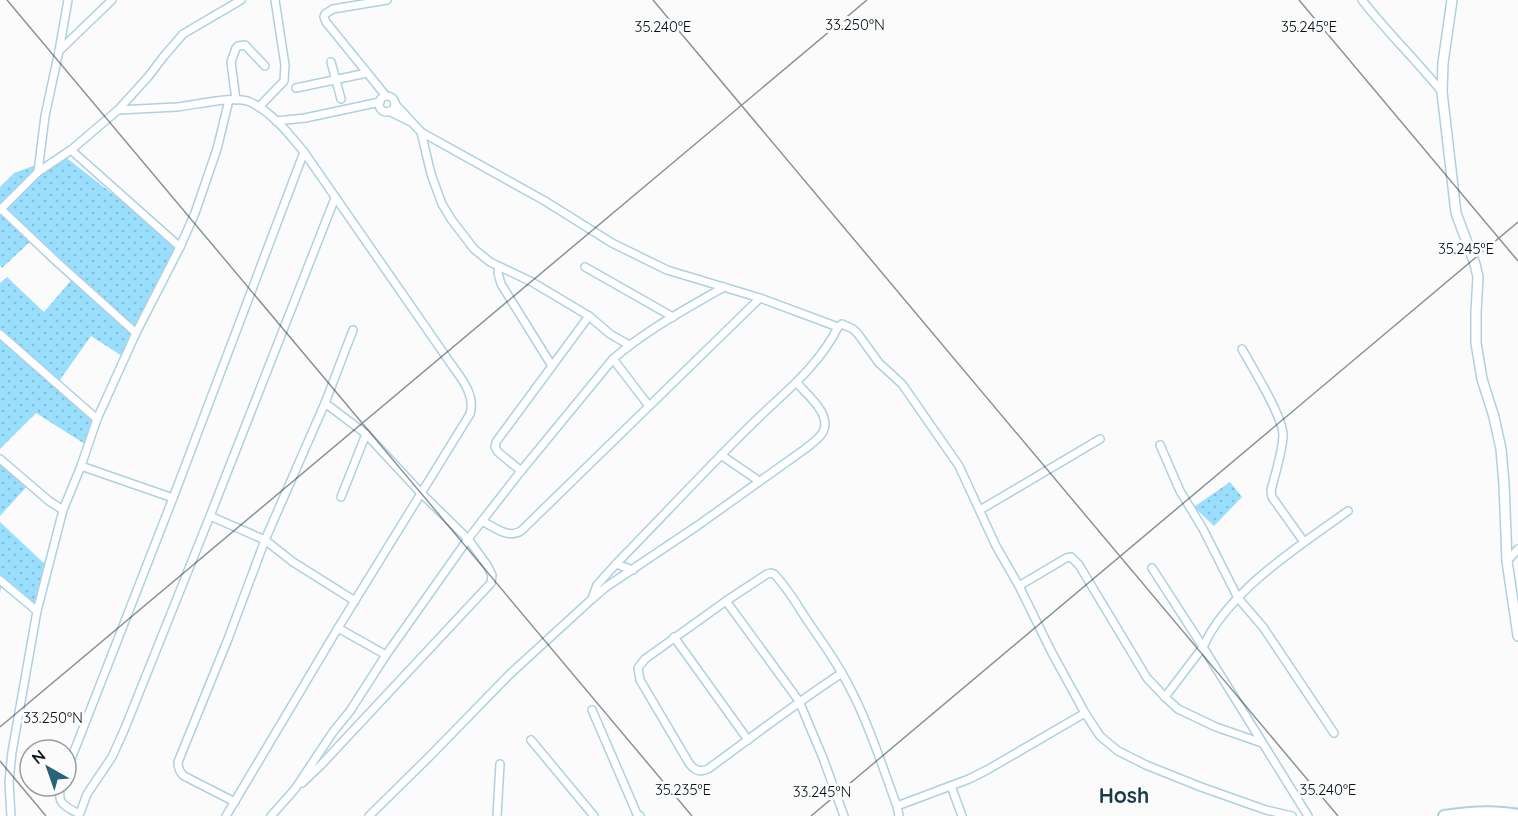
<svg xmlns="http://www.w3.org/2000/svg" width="1518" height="816" font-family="Quicksand,sans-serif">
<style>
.grass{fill:url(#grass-dots)}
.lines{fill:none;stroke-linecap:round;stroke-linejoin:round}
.street-casing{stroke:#aed1e2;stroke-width:10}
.secondary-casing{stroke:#aed1e2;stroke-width:12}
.primary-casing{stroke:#aed1e2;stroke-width:14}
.street{stroke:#fff;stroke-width:7}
.secondary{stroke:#fff;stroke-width:9}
.primary{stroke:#fff;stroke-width:10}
.ticks{fill:none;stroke:#071319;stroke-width:1.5;stroke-opacity:0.45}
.labels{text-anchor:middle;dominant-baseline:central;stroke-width:6;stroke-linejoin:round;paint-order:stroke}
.district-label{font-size:21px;font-weight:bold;fill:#193947;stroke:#fbfbfb}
.ticks-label{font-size:15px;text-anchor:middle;fill:#071319;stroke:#fbfbfb;stroke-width:6;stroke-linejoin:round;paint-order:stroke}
</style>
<defs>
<pattern id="grass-dots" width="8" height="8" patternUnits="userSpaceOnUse" patternTransform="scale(1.5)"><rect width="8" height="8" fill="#9adefd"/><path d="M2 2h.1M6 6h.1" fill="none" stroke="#83bed8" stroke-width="1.8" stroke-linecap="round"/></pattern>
</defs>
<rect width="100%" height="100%" fill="#fbfbfb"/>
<g class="grass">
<polygon points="63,155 180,247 125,358 91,336 57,384 97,419 88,446 36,413 0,449 0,283 7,277 44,312 74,277 33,239 2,268 0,265 0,187 14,173"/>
<polygon points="0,459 29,484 0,516"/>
<polygon points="1230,482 1242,497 1214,526 1194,507"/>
<polygon points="0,522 48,567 37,611 2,583 0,593"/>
</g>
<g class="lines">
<g class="street-casing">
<g id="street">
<path d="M 1362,0 C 1387,32 1416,60 1442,92"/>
<polyline points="59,51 112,0"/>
<polyline points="331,62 341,99"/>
<polyline points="296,88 367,73"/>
<polyline points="386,96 326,22 324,17 325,14 333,9 387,0"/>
<circle cx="387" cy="104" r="8"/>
<polyline points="236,100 231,62 236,48 238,46 245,45 265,66"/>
<polyline points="395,104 421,132 545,201 612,243 667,270 760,298 838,327 842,324 853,329 858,334 879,363 902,384 959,466 996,546 1019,586 1052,653 1085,713 1100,736 1118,751 1146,765 1201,787 1266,810 1292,816"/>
<polyline points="259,107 284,81 285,65 275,0"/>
<path d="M 118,110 C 138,109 158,108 177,107 C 196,105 233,95 250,102 C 272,112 289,134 304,152 L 449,361 C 460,377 476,394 470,414 L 338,628 L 226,816"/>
<polyline points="389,111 409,121"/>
<polyline points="276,121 305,118 380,102"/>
<polyline points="421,132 431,174 442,204 451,219 474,249 490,262 532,282 589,316 610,334 629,345"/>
<polyline points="71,150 180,247"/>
<polyline points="38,172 45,116 59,51 68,0"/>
<polyline points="1,209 57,262 136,333"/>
<polyline points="0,210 38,172 71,150 118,110 148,77 164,56 183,34 241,0"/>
<polyline points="499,267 498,273 501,284 552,366"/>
<polyline points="585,267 673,317"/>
<polyline points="0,334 97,419"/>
<path d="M 1242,349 C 1252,367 1282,415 1283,434 C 1283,450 1275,475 1271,490 L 1272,497 L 1304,542"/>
<polyline points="613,359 649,406"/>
<polyline points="1160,445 1180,491 1203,529 1238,598 1263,627 1334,733"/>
<polyline points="721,455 759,481"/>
<polyline points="0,459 49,501 63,510"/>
<polyline points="81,466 173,498"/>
<polyline points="521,471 498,452 495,447 496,442 589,316"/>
<polyline points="341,497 366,434"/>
<polyline points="980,510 1100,439"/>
<polyline points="210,516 265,540 293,562 355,601"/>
<path d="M 482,521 C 494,527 508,539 521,531 L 760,298"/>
<polyline points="1507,561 1518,549"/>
<polyline points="616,564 633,570"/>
<polyline points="1152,568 1203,647 1165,697"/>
<polyline points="0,580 37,611"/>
<polyline points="1019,586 1066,558 1071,557 1079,565 1147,678 1165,697 1178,709 1216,727 1262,743"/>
<path d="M 592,599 L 606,587 L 697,526 L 805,449 C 811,444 819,439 823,432 C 832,414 807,395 797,383"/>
<polyline points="726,601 799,701 823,758 844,816"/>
<polyline points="338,628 386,655"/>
<polyline points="674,637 748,740"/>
<path d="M 842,673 C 796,703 752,737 708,769 C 699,773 694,770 689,763 L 640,680 L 638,668 L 645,659 L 726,601 L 767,574 L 771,573 L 774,574 C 788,588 798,607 809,623 C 825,646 841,669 853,694 C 871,729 883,769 897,806 L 899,816"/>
<polyline points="592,710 637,814 640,816"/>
<polyline points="531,740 594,816"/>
<polyline points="66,772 173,498 304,152"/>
<polyline points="302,783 321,765 491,583 492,575 487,565 468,539 420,492 366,434 325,403"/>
<path d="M 61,786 C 56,804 65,806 79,814"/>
<polyline points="951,786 962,816"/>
<path d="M 235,802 L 184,776 C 179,772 178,768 178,762 L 228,639 L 265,540 L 325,403 L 353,330"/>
<polyline points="897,806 969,779 987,770 1085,713"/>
<polyline points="11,816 9,782 12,752 37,611 63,510 81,466 97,419 136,333 180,247 195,213 217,149 229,100"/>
<polyline points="79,816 87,794 112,757 125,728 210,516 335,198"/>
<path d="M 271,816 L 295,789 L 333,732 L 350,711 L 386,655 L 468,539 L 521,471 L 613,359 C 646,330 686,309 724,287"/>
<path d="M 369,816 L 429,757 L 510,674 L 592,599 L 597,585 L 616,564 C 659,520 701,475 744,432 C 777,398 817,370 838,327"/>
<polyline points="497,816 500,764"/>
<path d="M 1308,816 L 1203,647 C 1228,591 1299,546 1348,511"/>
</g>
</g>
<g class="secondary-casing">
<polyline id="secondary" points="1452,0 1443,63 1442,92 1456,213 1475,264 1478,277 1476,312 1476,343 1482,379 1494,417 1501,449 1504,484 1507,561 1518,636"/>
</g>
<g class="primary-casing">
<path id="primary" d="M 1444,816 C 1469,812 1493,810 1518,815"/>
</g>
<use href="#street" class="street"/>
<use href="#secondary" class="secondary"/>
<use href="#primary" class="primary"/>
</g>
<path class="ticks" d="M 7,0 L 692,816M 653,0 L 1338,816M 1299,0 L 1518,261M 0,727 L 867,0M 0,761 L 46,816M 811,816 L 1518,222"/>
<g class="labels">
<g class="district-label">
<text x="1124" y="795">Hosh</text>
</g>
</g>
<g class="ticks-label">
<text x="855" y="30">33.250°N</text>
<text x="663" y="32">35.240°E</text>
<text x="1309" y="32">35.245°E</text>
<text x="1466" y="254">35.245°E</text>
<text x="53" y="723">33.250°N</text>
<text x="683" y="795">35.235°E</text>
<text x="1328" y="795">35.240°E</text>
<text x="822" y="797">33.245°N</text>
</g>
<g transform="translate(48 768) rotate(320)"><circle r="28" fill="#fbfbfb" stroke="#999ea1" stroke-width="1.5"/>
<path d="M0-4.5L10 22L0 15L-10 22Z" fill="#27637b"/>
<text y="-9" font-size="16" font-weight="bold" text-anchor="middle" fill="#071319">N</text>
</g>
</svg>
